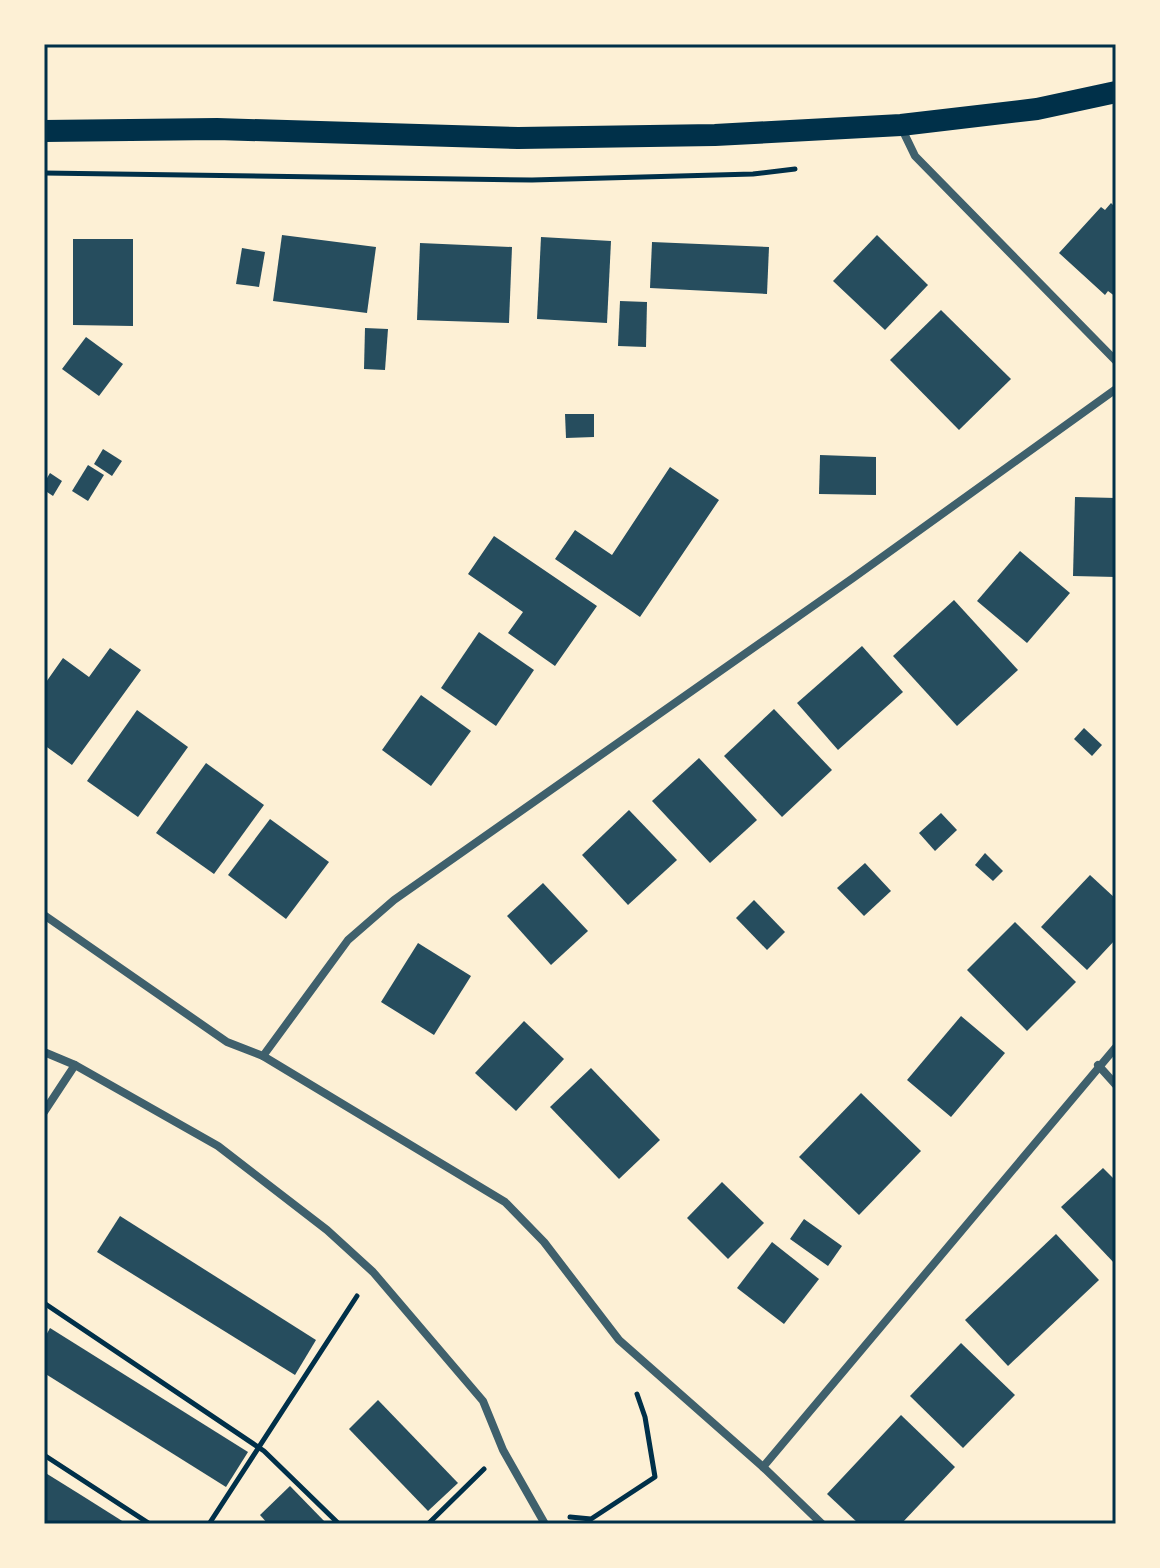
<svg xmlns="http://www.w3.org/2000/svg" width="1160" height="1568" font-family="'Sofia Sans Condensed',sans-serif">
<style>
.building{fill:#264d5e}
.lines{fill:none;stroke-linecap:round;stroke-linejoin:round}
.path{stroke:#003049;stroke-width:5}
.minor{stroke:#3f606c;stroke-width:8}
.trunk{stroke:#003049;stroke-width:22}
.neatline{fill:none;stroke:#003049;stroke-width:3}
</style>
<rect width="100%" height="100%" fill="#fdf0d5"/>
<g class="building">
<polygon points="1111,203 1116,208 1116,297 1108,291 1105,295 1059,253 1101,207 1105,210"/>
<polygon points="282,235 376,247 367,313 273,301"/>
<polygon points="877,235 928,285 885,330 833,281"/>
<polygon points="541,237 611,241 607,323 537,319"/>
<polygon points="73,239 133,239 133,326 73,325"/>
<polygon points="652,242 769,247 767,294 650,288"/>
<polygon points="420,243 512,247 509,323 417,320"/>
<polygon points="242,248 265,252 259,287 236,284"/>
<polygon points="620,301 647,302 646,347 618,346"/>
<polygon points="941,310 1011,379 959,430 890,360"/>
<polygon points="365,328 388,329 385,370 364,369"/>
<polygon points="86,337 123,364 99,396 62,369"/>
<polygon points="565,414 594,414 594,437 566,438"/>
<polygon points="103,449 122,461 112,476 94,464"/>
<polygon points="820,455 876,457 876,495 819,494"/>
<polygon points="88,465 104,475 88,501 72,491"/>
<polygon points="670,467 719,500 640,617 555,559 575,530 612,555"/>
<polygon points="50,473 62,481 53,496 44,490 44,483"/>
<polygon points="1075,497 1116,498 1116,577 1073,576"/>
<polygon points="494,536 597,606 555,666 508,633 523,612 468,574"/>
<polygon points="1020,551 1070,593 1027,643 977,601"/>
<polygon points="954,600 1018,670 957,726 893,656"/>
<polygon points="479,632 534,670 496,726 441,688"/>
<polygon points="862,646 903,692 838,750 797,703"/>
<polygon points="110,648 141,670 72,765 44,745 44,685 63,658 89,677"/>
<polygon points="421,695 471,731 431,786 382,750"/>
<polygon points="774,709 832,770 782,817 724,756"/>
<polygon points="137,710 188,747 138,817 87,781"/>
<polygon points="1084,728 1102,745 1092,756 1074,739"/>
<polygon points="699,758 757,820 710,863 652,801"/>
<polygon points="206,763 264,805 214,874 156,833"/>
<polygon points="629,810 677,860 628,905 582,855"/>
<polygon points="941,813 957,830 935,851 919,833"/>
<polygon points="270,819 329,862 286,919 228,875"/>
<polygon points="985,853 1003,871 993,881 975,865"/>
<polygon points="865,863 891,891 864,916 837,888"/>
<polygon points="1090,875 1116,899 1116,939 1087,970 1041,927"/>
<polygon points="543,883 588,931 551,965 507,916"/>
<polygon points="754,900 785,932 767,950 736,918"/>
<polygon points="1015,922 1076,982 1027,1031 967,970"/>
<polygon points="418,943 471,976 434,1035 381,1002"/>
<polygon points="961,1016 1005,1053 951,1117 907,1080"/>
<polygon points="524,1021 564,1059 516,1111 475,1073"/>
<polygon points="591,1068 660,1140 619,1179 550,1107"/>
<polygon points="861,1093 921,1151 859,1215 799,1157"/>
<polygon points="1103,1168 1116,1181 1116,1265 1061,1207"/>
<polygon points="722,1182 764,1223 728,1259 687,1218"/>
<polygon points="120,1216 316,1340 295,1375 97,1252"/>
<polygon points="804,1219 842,1246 828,1266 790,1239"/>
<polygon points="1056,1234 1099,1280 1008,1366 965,1320"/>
<polygon points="772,1242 819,1279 784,1324 737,1288"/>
<polygon points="50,1328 248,1452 226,1487 44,1373 44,1339"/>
<polygon points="961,1343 1015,1395 963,1448 910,1396"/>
<polygon points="378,1400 458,1483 428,1511 349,1429"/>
<polygon points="901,1415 955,1467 901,1524 859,1524 827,1494"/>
<polygon points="44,1472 81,1495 127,1524 49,1524 44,1521"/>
<polygon points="290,1486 327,1524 268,1524 260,1515"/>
</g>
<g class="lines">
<g class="path">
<polyline points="44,173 532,180 753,174 795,169"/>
<polyline points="44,1303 264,1451 339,1524"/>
<polyline points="44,1455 150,1524"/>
<polyline points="570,1517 591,1519 655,1477 645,1417 637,1394"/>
<polyline points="209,1524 357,1296"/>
<polyline points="428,1524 484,1469"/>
</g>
<g class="minor">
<polyline points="901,127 915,156 1116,361"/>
<polyline points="44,915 227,1042 263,1056 505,1202 544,1242 619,1340 763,1467 822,1524"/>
<polyline points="44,1052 75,1065 218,1146 327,1230 373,1272 483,1401 503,1450 545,1524"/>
<polyline points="263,1056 348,940 394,900 853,578 1116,389"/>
<polyline points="1098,1065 1116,1085"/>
<polyline points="44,1112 75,1065"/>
<polyline points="763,1467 1116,1047"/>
</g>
<polyline class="trunk" points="44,131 217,129 518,138 715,135 901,125 1037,109 1116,92"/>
</g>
<rect width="1160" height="1568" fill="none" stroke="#fdf0d5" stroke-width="92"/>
<rect x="46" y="46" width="1068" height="1476" class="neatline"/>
</svg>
